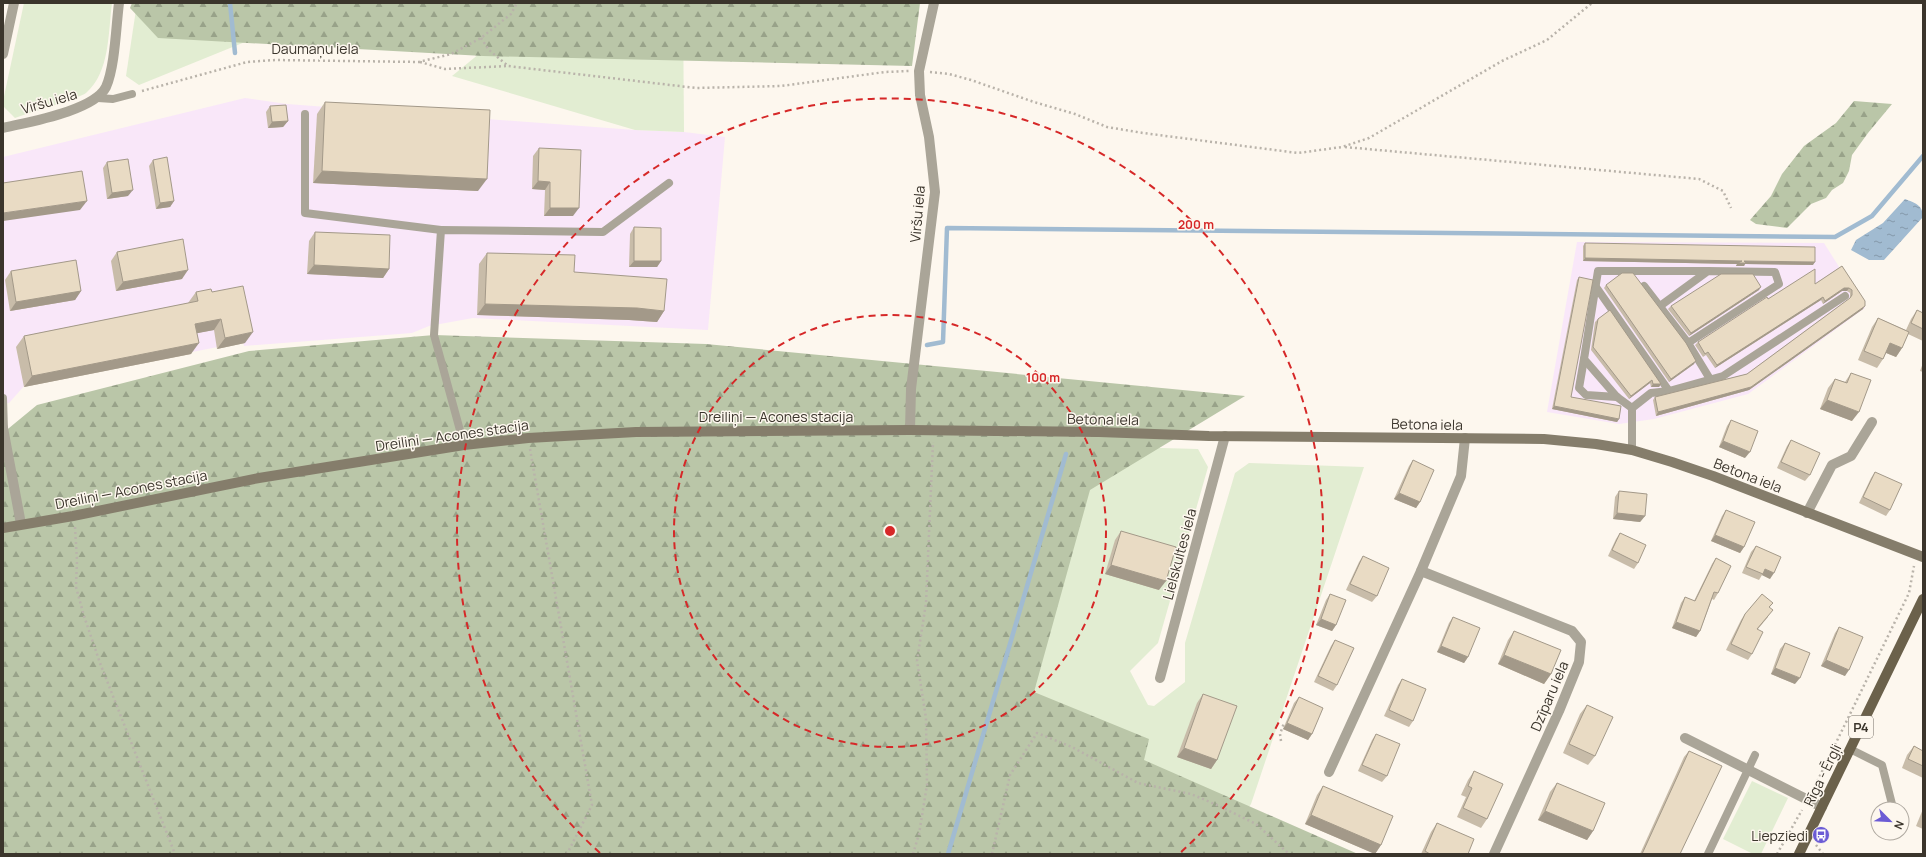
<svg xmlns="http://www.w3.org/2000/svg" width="1926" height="857" font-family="Manrope,sans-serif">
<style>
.industrial{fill:#f9e7f9}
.grass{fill:#e2edd2}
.forest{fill:url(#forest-firs)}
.water{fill:url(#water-ripples)}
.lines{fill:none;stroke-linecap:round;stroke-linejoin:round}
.stream{stroke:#a1bbd1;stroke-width:4.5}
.path{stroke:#b9b3aa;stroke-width:2.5;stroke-dasharray:2 3;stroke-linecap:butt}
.lane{stroke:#aaa598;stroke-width:8}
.street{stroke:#aaa598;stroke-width:10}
.secondary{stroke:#857d6b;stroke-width:10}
.primary{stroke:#6b614b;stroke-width:10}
.wall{fill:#c8bca9}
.shaded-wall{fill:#a39989}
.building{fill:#e9dbc4;stroke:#a39989}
.ring{fill:none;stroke:#d62828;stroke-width:2;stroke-dasharray:7 5}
.labels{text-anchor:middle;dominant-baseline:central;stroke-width:3;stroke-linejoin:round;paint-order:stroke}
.shield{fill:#fdf7ee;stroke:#756f66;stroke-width:1}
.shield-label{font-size:13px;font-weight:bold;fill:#3b352c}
.street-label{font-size:14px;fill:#3b352c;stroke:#fdf7ee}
.poi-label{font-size:14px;fill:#3b352c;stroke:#fdf7ee;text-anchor:end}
.centre{fill:#d62828;stroke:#fdf7ee;stroke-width:2}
.ring-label{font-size:12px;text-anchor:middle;font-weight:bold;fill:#d62828;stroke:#fdf7ee;stroke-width:3;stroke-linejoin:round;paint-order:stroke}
</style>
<defs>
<pattern id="forest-firs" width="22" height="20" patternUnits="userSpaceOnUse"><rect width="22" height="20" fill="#bac6a8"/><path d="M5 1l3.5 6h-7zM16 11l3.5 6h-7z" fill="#98a289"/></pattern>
<pattern id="water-ripples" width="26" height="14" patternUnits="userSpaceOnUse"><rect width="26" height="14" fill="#a1bbd1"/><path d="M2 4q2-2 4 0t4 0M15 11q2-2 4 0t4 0" fill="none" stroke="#8499aa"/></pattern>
</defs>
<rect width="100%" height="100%" fill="#fdf7ee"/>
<g class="industrial">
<polygon points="245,98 287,104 635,130 684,132 725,137 708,330 473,318 429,326 412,333 244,346 243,342 25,385 9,403 3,404 3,157"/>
<polygon points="1577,242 1824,243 1865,308 1748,394 1654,419 1619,424 1547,412"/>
</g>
<g class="grass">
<path d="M 24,3 L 112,3 C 108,33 110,72 86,93 C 78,99 28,113 15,118 L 3,106 L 3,101 Z"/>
<polygon points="137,3 245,42 139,85 126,76"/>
<polygon points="683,3 684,132 635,130 452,76 513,26"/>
<polygon points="1088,446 1198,449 1208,467 1158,643 1130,671 1148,705 1154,706 1185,682 1185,643 1235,473 1249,463 1364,467 1251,804 1246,811 1025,718"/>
<polygon points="1752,781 1788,798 1761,854 1753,854 1723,839"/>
</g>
<g class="forest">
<polygon points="132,3 920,3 912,66 483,56 158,38 130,8"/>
<polygon points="1854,101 1892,104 1868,133 1852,155 1849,171 1843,183 1832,190 1826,198 1811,204 1787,228 1756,224 1750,220 1771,196 1782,174 1804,146 1836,123"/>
<polygon points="434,335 706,344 1245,396 1090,490 1034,692 1149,739 1144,760 1358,854 3,854 3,433 37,405 249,351"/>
</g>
<path class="water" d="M 1905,199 C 1915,203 1923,205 1923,217 L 1884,260 L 1869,260 L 1851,250 L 1856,240 L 1883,223 Z"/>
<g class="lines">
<g class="stream">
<polyline points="230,3 235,53"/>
<polyline points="927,345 943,342 947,228 1835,237 1872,216 1923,156"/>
<polyline points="948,854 1066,454"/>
</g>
<g class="path">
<polyline points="481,38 489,50 508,66 696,88 781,86 885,72 909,71"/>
<polyline points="420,62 445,69 508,66"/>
<polyline points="930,72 949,74 971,80 1034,102 1075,114 1107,127 1143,133 1298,153 1342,147 1369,138 1502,61 1547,40 1592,3"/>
<polyline points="142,91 247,62 275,60 419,62 451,54 481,38 511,14 517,3"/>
<polyline points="1345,147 1699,179 1723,191 1731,208"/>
<polyline points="530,449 592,805 567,854"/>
<polyline points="75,527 77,560 76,587 84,616 100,663 175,854"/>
<polyline points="1281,741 1280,734 1284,723"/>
<polyline points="1813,790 1909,593 1914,566"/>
<polyline points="1816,845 1823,854"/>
<polyline points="913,854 919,834 927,785 926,718 917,661 926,603 933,442"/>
<polyline points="992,854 1010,775 1037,733 1072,747 1138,783 1191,794 1217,805 1256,824 1289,854"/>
<polyline points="1777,854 1802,810"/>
</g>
<g class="lane">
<polyline points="98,98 113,99 132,94"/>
<polyline points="305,114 305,213 441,230"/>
<polyline points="1644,286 1688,343 1710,379"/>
<polyline points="1596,287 1669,391 1651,393 1632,408 1632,450"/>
<polyline points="1660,306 1708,271 1775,272 1779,284 1688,343"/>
<polyline points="1584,359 1579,388 1586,395 1617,397"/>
<polyline points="1669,391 1723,376 1845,296"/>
<polyline points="3,398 4,430"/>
<polyline points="1632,408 1617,397 1584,359 1598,271 1708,271"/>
<polyline points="464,445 434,335 441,230 603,232 669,183"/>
<polyline points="1850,749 1882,765 1893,808"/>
<polyline points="1708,854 1755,755"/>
</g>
<g class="street">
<polyline points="3,54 14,3"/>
<path d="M 3,128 C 28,122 94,111 106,87 C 115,67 116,26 119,3"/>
<polyline points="3,428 21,524"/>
<polyline points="910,430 911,389 935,192 929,137 920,95 919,71 934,3"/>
<polyline points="1807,513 1832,465 1851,456 1872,422"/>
<polyline points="1421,571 1572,631 1581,642 1579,662 1559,711 1494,854"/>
<polyline points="1160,678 1225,436"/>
<polyline points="1685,738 1822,807"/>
<polyline points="1329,772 1421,571 1461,476 1465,438"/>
</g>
<polyline class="secondary" points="3,528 73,516 259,478 464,445 528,438 636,432 910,430 1099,432 1209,436 1544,439 1596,444 1632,450 1672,462 1713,476 1923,557"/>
<polyline class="primary" points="1799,854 1923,599"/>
</g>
<g class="wall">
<polygon points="325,102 478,191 313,183 317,114"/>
<polygon points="270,106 288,121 283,127 268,128 266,112"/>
<polygon points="539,148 573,216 544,216 545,190 532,189 533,156"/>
<polygon points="153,160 174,201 170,207 156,209 149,166"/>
<polygon points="107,162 128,196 107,199 103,168"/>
<polygon points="634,227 661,261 657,267 629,267 630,234"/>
<polygon points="315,232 389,269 383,278 307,274 309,241"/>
<polygon points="1585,243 1813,265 1745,264 1744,266 1736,266 1737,264 1583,261 1583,246"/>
<polygon points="117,252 182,279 116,291 111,261"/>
<polygon points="487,253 574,272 664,311 657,322 629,320 477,315 479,264"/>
<polygon points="1842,266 1863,309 1749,390 1656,416 1653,400 1655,397 1747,374 1850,298 1850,293 1847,291 1842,291 1823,304 1821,300 1715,368 1706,355 1703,357 1695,345 1698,342 1768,299 1815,284"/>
<polygon points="11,271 81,291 75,300 10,311 5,280"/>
<polygon points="1579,277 1571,397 1619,419 1617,422 1552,409 1577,280"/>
<polygon points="1606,285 1694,364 1669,382 1604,288"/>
<polygon points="1759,290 1689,336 1668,309 1671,306"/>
<polygon points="196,292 212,292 245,343 217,349 214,330 197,333 191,354 24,387 16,347 24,336 188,303"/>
<polygon points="1917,310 1923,313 1923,341 1908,334 1902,348 1896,357 1886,353 1883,359 1877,368 1858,360 1872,327 1878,318 1906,330 1911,319"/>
<polygon points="1598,319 1661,384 1659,387 1651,387 1650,383 1629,399 1591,350 1595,322"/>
<polygon points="1923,363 1923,372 1920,371"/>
<polygon points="1851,373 1852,421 1820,409 1828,388 1835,379 1845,382"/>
<polygon points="1731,420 1745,458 1719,447 1727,426"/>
<polygon points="1791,440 1810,475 1805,481 1777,468 1787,446"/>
<polygon points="1413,460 1420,502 1416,508 1394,499 1409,466"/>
<polygon points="1875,472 1890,510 1886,516 1859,503 1871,478"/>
<polygon points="1619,491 1645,516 1640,522 1613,519 1615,497"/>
<polygon points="1726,510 1744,547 1740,553 1711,541 1722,516"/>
<polygon points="1121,531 1159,590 1105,574 1115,540"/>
<polygon points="1620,533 1638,563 1634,569 1608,556 1616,539"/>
<polygon points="1756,546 1770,579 1762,575 1759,580 1742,573 1751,552"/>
<polygon points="1363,556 1377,596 1372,602 1346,590 1359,562"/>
<polygon points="1716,558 1718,593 1714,600 1712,599 1700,631 1696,637 1672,628 1681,603 1685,597 1694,601 1712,564"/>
<polygon points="1330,594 1336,625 1332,631 1316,625 1326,600"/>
<polygon points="1773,603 1769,608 1768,617 1758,629 1752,654 1748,660 1726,650 1741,620 1745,614"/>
<polygon points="1453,617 1468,657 1464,663 1437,652 1449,623"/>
<polygon points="1839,627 1845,676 1821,666 1835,633"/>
<polygon points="1514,631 1551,674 1544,684 1498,664 1508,640"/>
<polygon points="1335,640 1337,685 1333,691 1314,682 1331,646"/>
<polygon points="1785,643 1795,684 1771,674 1780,649"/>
<polygon points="1402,679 1413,721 1409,727 1384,716 1398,685"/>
<polygon points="1203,694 1217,760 1211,769 1177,757 1197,703"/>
<polygon points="1299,697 1312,734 1308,740 1283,729 1294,703"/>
<polygon points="1587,705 1595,756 1588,765 1563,753 1580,714"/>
<polygon points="1376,734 1387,776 1382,782 1358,771 1372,740"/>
<polygon points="1914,746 1923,751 1923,778 1902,768 1907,755"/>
<polygon points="1689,751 1680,854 1640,854 1684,757"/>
<polygon points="1474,771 1487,819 1481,828 1457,817 1466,797 1461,795 1468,780"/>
<polygon points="1557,783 1593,831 1587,840 1538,820 1550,792"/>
<polygon points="1323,786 1381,845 1375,854 1305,824 1317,795"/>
<polygon points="1923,809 1923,829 1916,826"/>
<polygon points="1437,823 1468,854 1421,854 1431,832"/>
</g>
<g class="shaded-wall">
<polygon points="288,121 283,127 268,128 272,122"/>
<polygon points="322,171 487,179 478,191 313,183"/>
<polygon points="538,181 550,182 545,190 532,189"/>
<polygon points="133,190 128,196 107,199 112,193"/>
<polygon points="87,201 80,210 3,221 3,213"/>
<polygon points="174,201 170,207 156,209 160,203"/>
<polygon points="550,208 579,208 573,216 544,216"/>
<polygon points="1585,258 1744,261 1815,262 1813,265 1745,264 1744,266 1736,266 1737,264 1583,261"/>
<polygon points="634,261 661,261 657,267 629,267"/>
<polygon points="314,265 389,269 383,278 307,274"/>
<polygon points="188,270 182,279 116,291 123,282"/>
<polygon points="1761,287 1759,290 1689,336 1691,333"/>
<polygon points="1844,288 1849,288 1847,291 1842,291 1823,304 1825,301"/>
<polygon points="81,291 75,300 10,311 16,302"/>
<polygon points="1823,297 1821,300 1715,368 1717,365"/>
<polygon points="485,304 637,308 664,311 657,322 629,320 477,315"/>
<polygon points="1865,306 1863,309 1749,390 1656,416 1658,412 1751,387"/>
<polygon points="221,319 214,330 188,335 195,324"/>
<polygon points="253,332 245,343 217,349 225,338"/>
<polygon points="199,343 191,354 24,387 32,376"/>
<polygon points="1890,343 1902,348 1896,357 1884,352"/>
<polygon points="1696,361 1694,364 1669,382 1671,379"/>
<polygon points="1652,380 1650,383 1629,399 1631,396"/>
<polygon points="1653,384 1661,384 1659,387 1651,387"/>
<polygon points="1827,400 1859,412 1852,421 1820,409"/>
<polygon points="1554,406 1619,419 1617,422 1552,409"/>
<polygon points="1723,441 1750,452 1745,458 1719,447"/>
<polygon points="1399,493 1420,502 1416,508 1394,499"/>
<polygon points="1617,513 1645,516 1640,522 1613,519"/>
<polygon points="1715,535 1744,547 1740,553 1711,541"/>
<polygon points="1111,565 1166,581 1159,590 1105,574"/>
<polygon points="1765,569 1774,573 1770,579 1762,575"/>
<polygon points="1321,619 1336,625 1332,631 1316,625"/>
<polygon points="1676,622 1700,631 1696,637 1672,628"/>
<polygon points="1441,646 1468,657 1464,663 1437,652"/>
<polygon points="1504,655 1551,674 1544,684 1498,664"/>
<polygon points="1826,660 1849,670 1845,676 1821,666"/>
<polygon points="1775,668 1800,678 1795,684 1771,674"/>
<polygon points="1287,723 1312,734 1308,740 1283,729"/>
<polygon points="1184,748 1217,760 1211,769 1177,757"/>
<polygon points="1545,811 1593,831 1587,840 1538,820"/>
<polygon points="1311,815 1381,845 1375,854 1305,824"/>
</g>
<g class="building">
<polygon points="325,102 490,110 487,179 322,171"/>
<polygon points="286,105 288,121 272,122 270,106"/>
<polygon points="539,148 581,150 579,208 550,208 550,182 538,181"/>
<polygon points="167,157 174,201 160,203 153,160"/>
<polygon points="128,159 133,190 112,193 107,162"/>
<polygon points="82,171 87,201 3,213 3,183"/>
<polygon points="634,227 661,228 661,261 634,261"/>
<polygon points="315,232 390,235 389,269 314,265"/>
<polygon points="183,239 188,270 123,282 117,252"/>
<polygon points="1585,243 1815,247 1815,262 1744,261 1746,263 1738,263 1742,261 1585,258"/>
<polygon points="487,253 575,255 574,272 667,279 664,311 637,308 485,304"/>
<polygon points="76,260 81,291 16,302 11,271"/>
<polygon points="1842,266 1865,301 1865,306 1751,387 1658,412 1655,397 1747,374 1850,298 1852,295 1852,290 1849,288 1844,288 1825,301 1823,297 1717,365 1708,352 1705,354 1698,342 1767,297 1768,299 1815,269 1815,284"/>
<polygon points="1622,273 1633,273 1686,343 1696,361 1671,379 1606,285"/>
<polygon points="1721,274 1753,274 1761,287 1691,333 1671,306"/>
<polygon points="1579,277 1593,280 1571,397 1621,406 1619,419 1554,406"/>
<polygon points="243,286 253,332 225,338 221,319 195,324 199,343 32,376 24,336 198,301 196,292 211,289 212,292"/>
<polygon points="1610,310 1661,384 1653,384 1652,380 1631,396 1593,347 1598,319"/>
<polygon points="1917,310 1923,313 1923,329 1911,323"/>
<polygon points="1878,318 1909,332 1902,348 1890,343 1883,359 1864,351"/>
<polygon points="1851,373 1871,380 1859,412 1827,400 1835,379 1847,383"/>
<polygon points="1731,420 1758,431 1750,452 1723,441"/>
<polygon points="1791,440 1820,453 1810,475 1781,462"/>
<polygon points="1413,460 1434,470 1420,502 1399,493"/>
<polygon points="1875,472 1902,484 1890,510 1863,497"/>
<polygon points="1619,491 1647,494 1645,516 1617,513"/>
<polygon points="1726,510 1755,522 1744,547 1715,535"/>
<polygon points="1121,531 1176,547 1166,581 1111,565"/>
<polygon points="1620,533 1646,545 1638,563 1612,550"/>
<polygon points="1756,546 1781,557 1774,573 1765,569 1763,574 1746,567"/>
<polygon points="1363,556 1389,568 1377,596 1350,584"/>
<polygon points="1716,558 1731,566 1718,593 1714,592 1700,631 1676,622 1685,597 1695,601"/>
<polygon points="1330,594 1346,600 1336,625 1321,619"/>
<polygon points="1762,594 1773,603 1769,607 1773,610 1757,629 1763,632 1752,654 1731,644 1745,614"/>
<polygon points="1453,617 1480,628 1468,657 1441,646"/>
<polygon points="1839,627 1863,637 1849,670 1826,660"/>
<polygon points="1514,631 1561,650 1551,674 1504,655"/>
<polygon points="1335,640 1354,648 1337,685 1318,676"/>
<polygon points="1785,643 1810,653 1800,678 1775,668"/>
<polygon points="1402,679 1426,689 1413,721 1389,710"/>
<polygon points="1203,694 1237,706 1217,760 1184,748"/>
<polygon points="1299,697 1323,708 1312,734 1287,723"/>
<polygon points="1587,705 1613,717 1595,756 1569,744"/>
<polygon points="1376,734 1400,744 1387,776 1362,765"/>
<polygon points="1914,746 1923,751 1923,766 1908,759"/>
<polygon points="1689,751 1722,766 1680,854 1642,854"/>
<polygon points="1474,771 1503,784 1487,819 1463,808 1472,788 1468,786"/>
<polygon points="1557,783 1605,803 1593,831 1545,811"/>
<polygon points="1323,786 1393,816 1381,845 1311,815"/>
<polygon points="1437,823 1474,839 1468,854 1430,854 1425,851"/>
</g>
<g class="ring">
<circle cx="890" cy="531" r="216"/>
<path d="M600 853A433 433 0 1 1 1180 853"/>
</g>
<defs>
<g id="bus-disc" transform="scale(0.9)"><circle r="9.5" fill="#6b5bd5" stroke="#fdf7ee"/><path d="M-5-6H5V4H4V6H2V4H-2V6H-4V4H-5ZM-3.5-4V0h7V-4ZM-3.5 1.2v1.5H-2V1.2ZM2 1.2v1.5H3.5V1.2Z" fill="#fff"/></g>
</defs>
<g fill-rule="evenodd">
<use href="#bus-disc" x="1821" y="835"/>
</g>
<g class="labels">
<rect class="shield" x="1849" y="716" width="24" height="22" rx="3"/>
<g class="shield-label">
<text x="1861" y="727">P4</text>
</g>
<g class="street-label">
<text x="315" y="48">Daumaņu iela</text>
<text transform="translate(49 101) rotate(-16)">Viršu iela</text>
<text transform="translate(917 214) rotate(-85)">Viršu iela</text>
<text x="776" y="416">Dreiliņi — Acones stacija</text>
<text transform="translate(1103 419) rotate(1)">Betona iela</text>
<text transform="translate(1427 424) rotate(1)">Betona iela</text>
<text transform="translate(452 435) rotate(-8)">Dreiliņi — Acones stacija</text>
<text transform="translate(1748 475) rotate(21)">Betona iela</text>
<text transform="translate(131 489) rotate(-11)">Dreiliņi — Acones stacija</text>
<text transform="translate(1179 554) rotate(-75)">Lielskultes iela</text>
<text transform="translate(1549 696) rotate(-67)">Dzīparu iela</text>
<text transform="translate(1822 775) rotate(-64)">Rīga - Ērgļi</text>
</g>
<g class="poi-label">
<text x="1808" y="835">Liepziedi</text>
</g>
</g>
<circle cx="890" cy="531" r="6" class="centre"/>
<g class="ring-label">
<text x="1196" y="229">200 m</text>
<text x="1043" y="382">100 m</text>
</g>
<rect width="1926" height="857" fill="none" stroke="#3b352c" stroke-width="8"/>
<g transform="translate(1890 821) rotate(114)"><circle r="19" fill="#fdf7ee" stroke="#afa9a0"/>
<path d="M0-3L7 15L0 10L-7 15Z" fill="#6b5bd5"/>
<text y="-6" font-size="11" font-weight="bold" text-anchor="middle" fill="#3b352c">N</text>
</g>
</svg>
